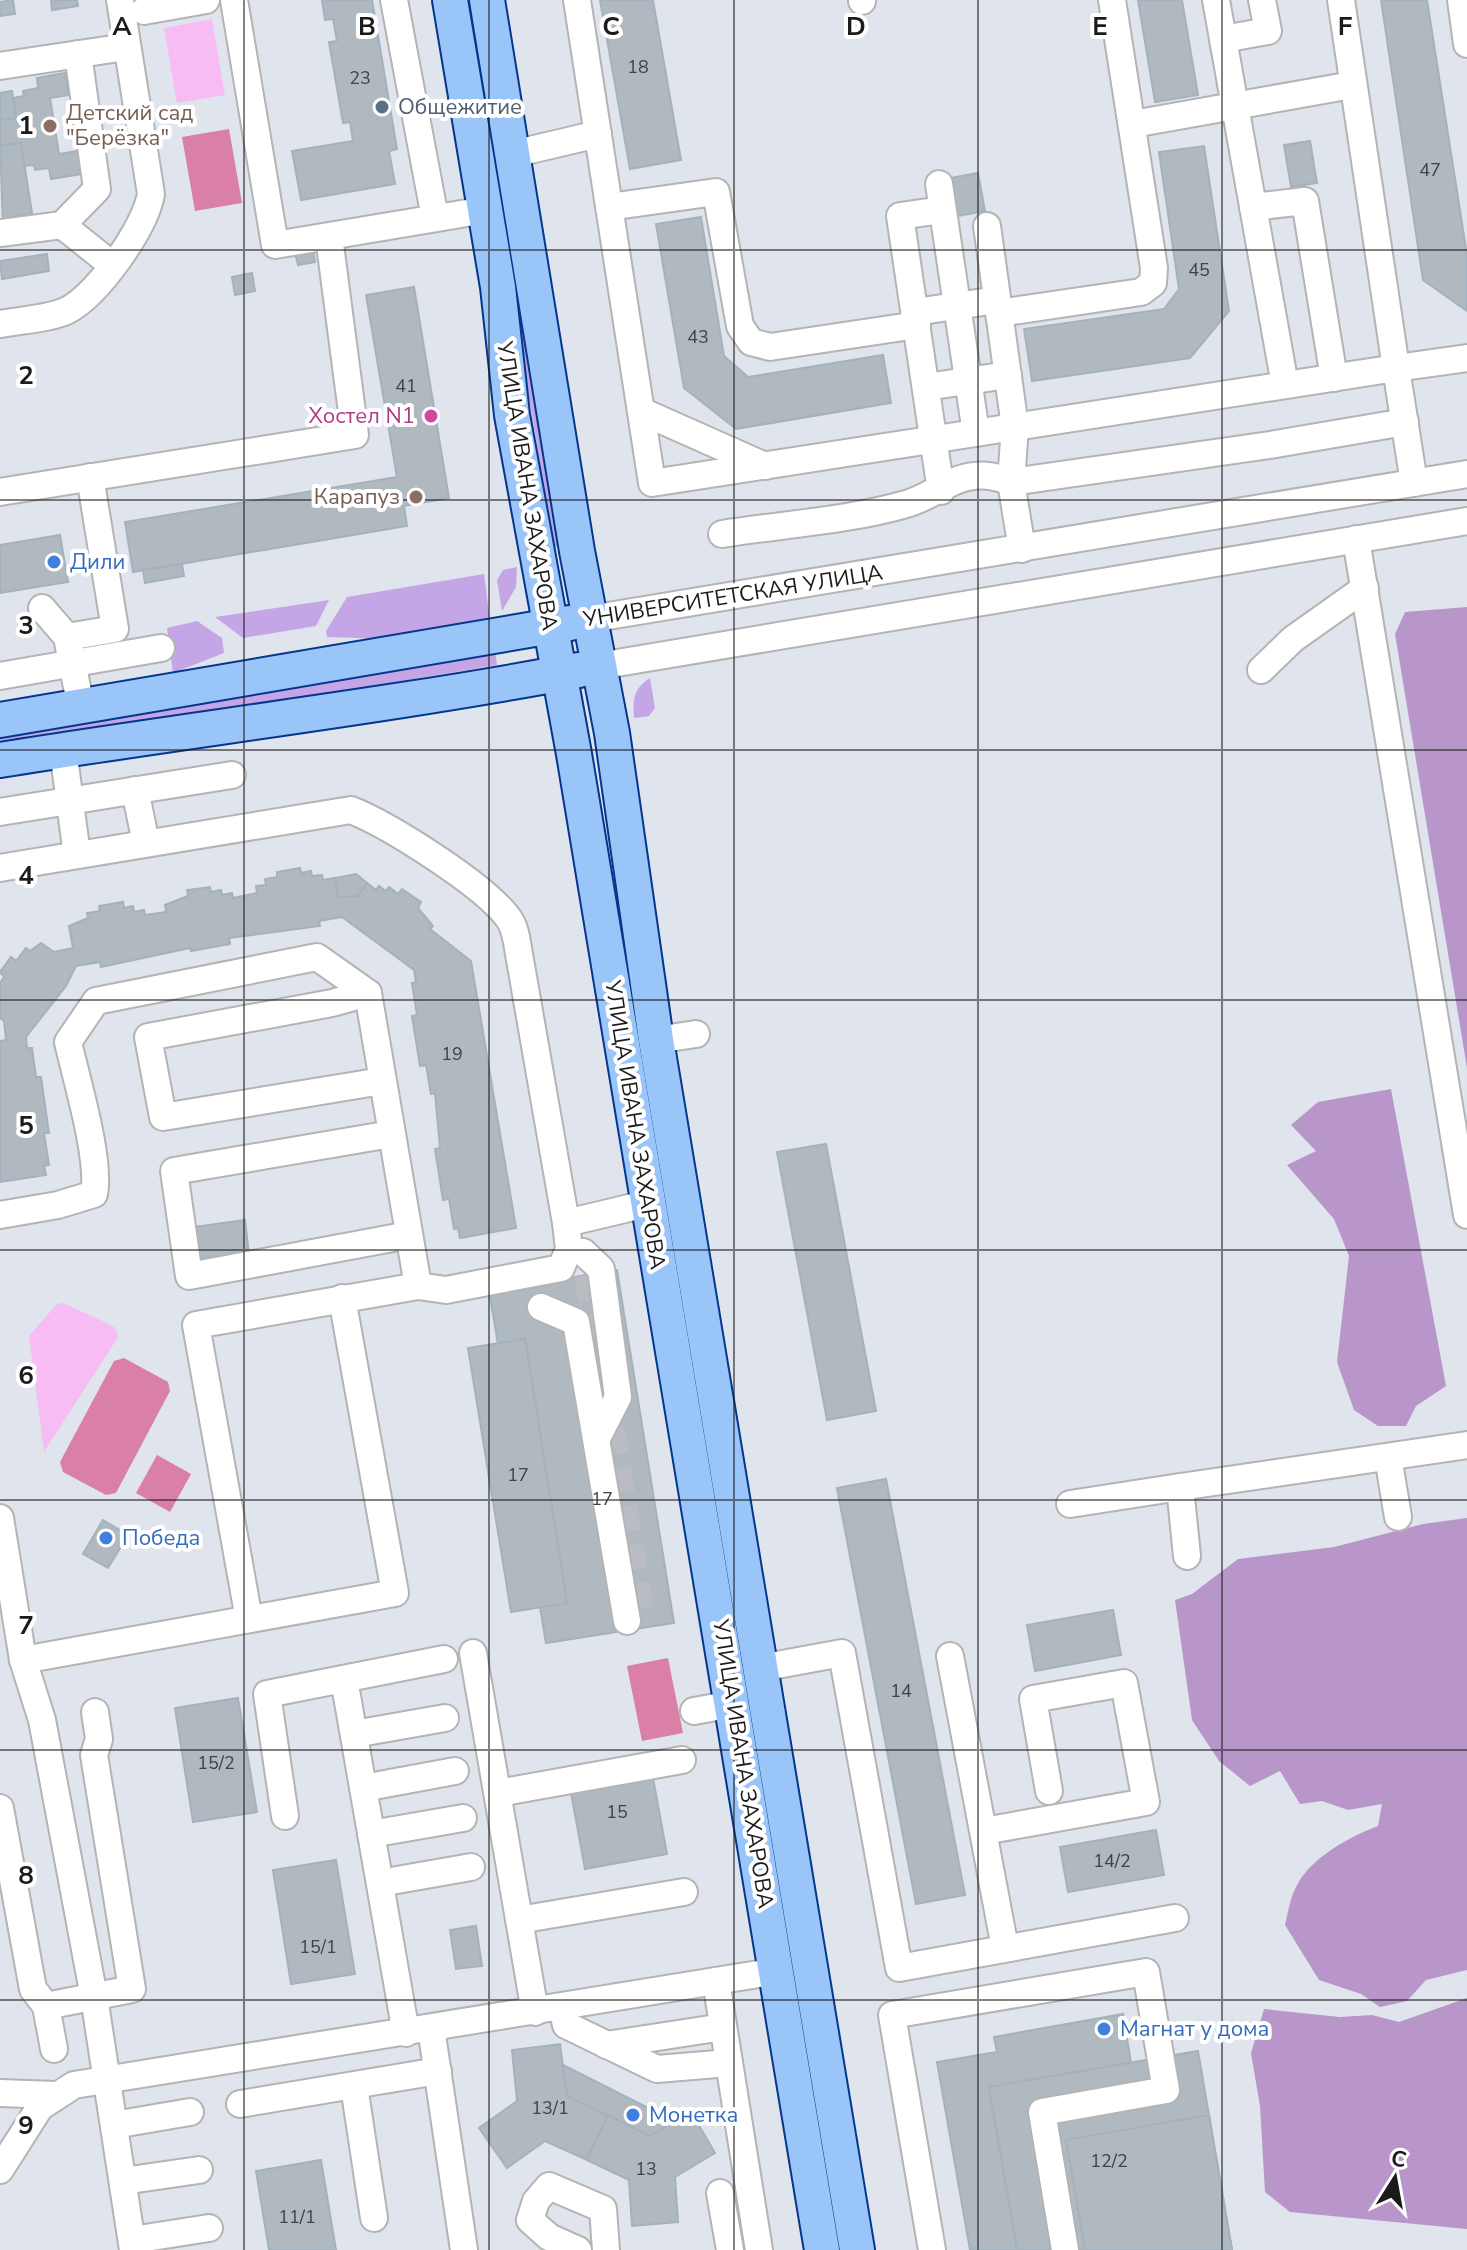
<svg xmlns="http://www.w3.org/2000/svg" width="1467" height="2250" font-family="'Nunito Sans',sans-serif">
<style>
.grass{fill:#c4a6e6}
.forest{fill:#b996ca}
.park{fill:#f7bcf4}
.pitch{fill:#da7fa5}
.building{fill:#b0b9c0;stroke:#a3b2bd;stroke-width:2}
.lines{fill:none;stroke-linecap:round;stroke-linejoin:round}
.minor-tunnel{stroke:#b9bcc2;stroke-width:26;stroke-dasharray:26 13;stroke-linecap:butt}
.minor-casing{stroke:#b4b4b4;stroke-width:30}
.major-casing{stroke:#05368c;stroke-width:38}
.minor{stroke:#fff;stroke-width:26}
.major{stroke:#99c5f8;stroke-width:34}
.grid{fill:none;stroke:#1b1b1b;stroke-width:2;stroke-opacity:0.55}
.service-dot{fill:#5c6f8a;stroke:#fff;stroke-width:3}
.education-dot{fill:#8d6e63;stroke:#fff;stroke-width:3}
.hotel-dot{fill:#d1479c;stroke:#fff;stroke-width:3}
.shop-dot{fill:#3f7fe0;stroke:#fff;stroke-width:3}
.labels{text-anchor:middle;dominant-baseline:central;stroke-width:8;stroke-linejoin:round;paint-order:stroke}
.number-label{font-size:18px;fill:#404244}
.service-label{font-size:22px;fill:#4e5e75;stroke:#fff;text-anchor:start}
.education-label{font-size:22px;fill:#785e54;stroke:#fff;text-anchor:start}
.hotel-label{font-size:22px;fill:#b23c85;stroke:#fff;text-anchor:end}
.street-label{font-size:22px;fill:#1b1b1b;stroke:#fff}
.shop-label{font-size:22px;fill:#366cbe;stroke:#fff;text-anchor:start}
.grid-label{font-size:26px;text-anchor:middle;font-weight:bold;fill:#1b1b1b;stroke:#fff;stroke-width:8;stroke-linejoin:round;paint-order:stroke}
</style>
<rect width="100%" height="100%" fill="#e0e4ec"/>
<g class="grass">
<polygon points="463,0 472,0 562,546 554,547"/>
<polygon points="517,567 516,587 502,611 497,580 503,570"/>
<polygon points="484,574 490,621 387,639 327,637 326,631 347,597"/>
<polygon points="329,600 316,626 243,638 215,617"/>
<polygon points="197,621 222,638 224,653 173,673 167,628"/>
<polygon points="495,650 497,665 0,748 0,732"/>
<path d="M 650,678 L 655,708 L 649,716 L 634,718 C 633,699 633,689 650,678 Z"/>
</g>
<g class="forest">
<polygon points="1467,607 1467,1068 1395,634 1405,612"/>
<polygon points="1391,1089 1446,1386 1416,1406 1406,1426 1378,1426 1354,1410 1337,1362 1349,1256 1334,1219 1287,1165 1316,1151 1291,1125 1318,1102"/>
<path d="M 1467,1518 L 1467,1970 L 1426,1980 L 1407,2001 L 1380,2007 L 1361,1994 L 1319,1980 L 1285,1925 C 1288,1913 1290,1898 1296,1887 C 1310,1858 1349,1837 1378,1826 L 1382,1804 L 1348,1810 L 1322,1801 L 1300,1804 L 1280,1771 L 1250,1786 L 1219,1761 L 1192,1720 L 1175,1600 L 1192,1594 L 1238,1559 L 1334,1547 L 1423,1524 Z"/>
<polygon points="1467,1998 1467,2229 1290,2212 1265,2192 1260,2106 1251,2053 1264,2009 1340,2017 1372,2015 1399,2022"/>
</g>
<g class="park">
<polygon points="212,19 225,95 177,103 164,28"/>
<polygon points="63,1303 109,1324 116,1329 118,1337 44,1452 29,1336 57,1304"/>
</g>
<g class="pitch">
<polygon points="229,129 242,203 195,211 182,137"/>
<polygon points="124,1358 168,1382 170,1391 116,1493 106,1495 63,1472 60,1462 114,1361"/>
<polygon points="157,1455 191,1474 170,1512 136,1493"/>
<polygon points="668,1658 683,1733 642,1741 627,1666"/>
</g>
<g class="building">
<polygon points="13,0 15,14 0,16 0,2"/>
<polygon points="51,0 77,0 78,6 52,10"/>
<polygon points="322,0 372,0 397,149 389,151 395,184 301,200 292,151 353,141 350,122 343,123 329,42 337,41 333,19 325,20"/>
<polygon points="600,0 653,0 681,160 630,169"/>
<polygon points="1138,0 1182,0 1198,95 1155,102"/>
<polygon points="1381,0 1427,0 1467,255 1467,311 1423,280"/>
<polygon points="65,73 69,95 50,98 59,154 78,151 82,174 51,179 49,168 35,170 34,165 24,166 21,143 0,146 0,120 16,118 13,98 24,96 23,91 38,88 37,78"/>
<polygon points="12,91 16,118 0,120 0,93"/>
<polygon points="1310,141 1317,183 1291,187 1284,145"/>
<polygon points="21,143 32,213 13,216 14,222 3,223 0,146"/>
<polygon points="1204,146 1229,311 1190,358 1032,381 1024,329 1164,309 1179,289 1159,152"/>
<polygon points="978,173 985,211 952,217 945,179"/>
<polygon points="701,217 724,356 748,377 883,355 891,403 736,429 684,388 656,224"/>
<polygon points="313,249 315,262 298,265 295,252"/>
<polygon points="47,254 49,271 2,279 0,261"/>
<polygon points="252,273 255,291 235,295 232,277"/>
<polygon points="414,287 449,498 404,506 407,526 133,572 125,522 397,477 366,295"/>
<polygon points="60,535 68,582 0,593 0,545"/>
<polygon points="182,564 184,576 145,583 143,570"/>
<polygon points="300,868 301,873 311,871 312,876 322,875 323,880 335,878 338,897 358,896 367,883 376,890 379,886 386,891 389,887 398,894 402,889 421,902 418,908 433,926 430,929 471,961 516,1228 460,1238 458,1228 454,1229 449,1199 443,1200 435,1149 440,1148 435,1093 431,1094 426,1065 420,1066 412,1016 417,1015 412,983 416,982 414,970 342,917 319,921 320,926 229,938 230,944 191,951 190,948 101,967 100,962 76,966 66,986 26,1037 27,1048 32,1048 36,1077 41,1077 49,1133 44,1133 49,1165 44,1166 46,1175 0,1182 0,1041 6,1040 4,1021 0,1018 0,983 4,977 0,972 11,957 16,961 26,948 30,951 41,943 54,952 73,948 69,926 88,918 87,913 100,911 99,906 123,902 124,908 133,906 134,912 144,910 145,915 166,912 165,905 188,896 187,890 210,887 211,892 221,890 222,895 232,893 233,898 257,893 256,886 266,885 265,879 277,877 277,872"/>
<polygon points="356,874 367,883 358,896 338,897 335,878"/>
<polygon points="826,1144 876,1411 827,1420 777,1152"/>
<polygon points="245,1220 249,1255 199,1261 194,1227"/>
<polygon points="617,1270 674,1623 546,1643 540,1607 567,1603 525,1339 498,1344 489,1291"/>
<polygon points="525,1339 567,1603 511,1612 468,1348"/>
<polygon points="886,1479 965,1895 916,1904 837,1488"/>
<polygon points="103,1520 128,1535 108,1568 83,1554"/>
<polygon points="1113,1610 1121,1655 1035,1671 1027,1625"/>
<polygon points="238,1698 257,1812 193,1822 175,1708"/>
<polygon points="653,1778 667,1854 585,1869 571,1793"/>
<polygon points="1156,1830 1164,1875 1068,1892 1060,1847"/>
<polygon points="336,1860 355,1974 291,1984 273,1870"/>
<polygon points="476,1926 482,1966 456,1969 450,1930"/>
<polygon points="1123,2014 1131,2063 989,2087 1017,2250 970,2250 937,2062 997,2052 994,2037"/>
<polygon points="560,2044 567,2096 608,2115 587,2160 545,2141 507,2168 479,2128 517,2101 512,2050"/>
<polygon points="1198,2051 1232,2250 1017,2250 989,2087"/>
<polygon points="563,2065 664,2116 675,2121 650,2136 567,2096"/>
<polygon points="691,2112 715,2153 675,2177 678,2222 632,2226 629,2180 587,2160 608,2115 650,2136"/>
<polygon points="1209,2115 1232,2250 1085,2250 1066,2140"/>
<polygon points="321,2160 336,2250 269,2250 256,2171"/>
</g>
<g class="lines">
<polyline class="minor-tunnel" points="587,1275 643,1621"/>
<g class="minor-casing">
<g id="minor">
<polyline points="234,0 275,245 485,210"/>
<polyline points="394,0 435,218"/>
<polyline points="577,0 652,483 1396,368 1414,483"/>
<polyline points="862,0 862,1"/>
<polyline points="1216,0 1285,385"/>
<polyline points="1341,0 1396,368 1467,358"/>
<polyline points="1461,0 1467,44"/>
<polyline points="144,11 206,0"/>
<polyline points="1223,39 1268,31 1262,0"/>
<polyline points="0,66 126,47"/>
<polyline points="1133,124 1352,85"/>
<polyline points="513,154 598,134"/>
<polyline points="939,184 976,433"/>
<polyline points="609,207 716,192 740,326 751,342 770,347 917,325"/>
<polyline points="1253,207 1305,201 1334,378"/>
<polyline points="62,225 112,265"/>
<polyline points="987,226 1015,427 1011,482 1022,549"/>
<polyline points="0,233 62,225 97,189 78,54"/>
<polyline points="915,312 997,300"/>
<polyline points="999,313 1141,292 1153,283 1154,268 1112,0"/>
<path d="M 0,324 C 20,320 50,319 68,310 C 99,293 145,228 151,194 L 120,0"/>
<polyline points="926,387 1008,375"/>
<polyline points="641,411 765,466"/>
<polyline points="941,491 900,216 942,210"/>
<polyline points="0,492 355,435 329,237"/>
<path d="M 722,534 C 779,525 852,520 906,504 C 930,498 950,478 974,476 C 988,474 999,478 1011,482 L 1270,445 L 1405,422"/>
<polyline points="1356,539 1467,1215"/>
<polyline points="42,608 67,637 81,707"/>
<polyline points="590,619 1467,474"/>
<polyline points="67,637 115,629 90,477"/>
<polyline points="599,666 1467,521"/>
<polyline points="1261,670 1293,639 1365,588"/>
<polyline points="0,676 161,648"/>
<polyline points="63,750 77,855"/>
<polyline points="135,790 146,843"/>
<polyline points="0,812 232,775"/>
<path d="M 0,868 L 351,810 C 389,825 486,886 509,919 C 516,929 517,943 519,954 L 566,1223"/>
<polyline points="368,993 332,1003 148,1037 163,1117 382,1081"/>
<polyline points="656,1040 696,1034"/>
<polyline points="391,1134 174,1171 189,1276 409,1235"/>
<path d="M 0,1215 L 58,1205 L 94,1194 C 101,1160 76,1078 68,1042 L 96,1001 L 317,957 L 368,993 L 418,1286"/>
<polyline points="583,1252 601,1269 618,1397 597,1438"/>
<polyline points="541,1307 576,1322 627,1621"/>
<polyline points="1388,1457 1398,1517"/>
<polyline points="1070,1504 1180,1487"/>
<polyline points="0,1518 23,1660 42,1720 94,1997 133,2250"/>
<polyline points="1187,1556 1180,1487 1467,1445"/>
<polyline points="249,1619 196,1325 418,1286 446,1290 561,1268 569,1249 566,1223 646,1204"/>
<polyline points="473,1653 535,2012"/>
<polyline points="950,1656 1005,1948"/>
<polyline points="23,1660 395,1593 342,1298"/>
<polyline points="761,1668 842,1653 899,1968 1175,1918"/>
<polyline points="344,1679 406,2033"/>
<polyline points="694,1711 733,1704"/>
<polyline points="354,1734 445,1718"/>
<polyline points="363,1788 455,1771"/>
<polyline points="498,1793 682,1760"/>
<polyline points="0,1808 33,1989 46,2006 54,2049"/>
<polyline points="285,1816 267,1694 444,1659"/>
<polyline points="984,1831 1146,1802 1124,1683 1033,1699 1049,1791"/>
<polyline points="371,1834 463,1818"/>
<polyline points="380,1883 471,1867"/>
<polyline points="519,1920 684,1892"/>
<polyline points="716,1981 759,2250"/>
<polyline points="46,2006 132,1989 94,1755 99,1739 95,1712"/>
<polyline points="562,2007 566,2025 657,2069 729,2063"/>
<polyline points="431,2028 464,2250"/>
<polyline points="606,2045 723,2027"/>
<polyline points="354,2086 374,2218"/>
<polyline points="0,2093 55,2095"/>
<polyline points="240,2104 438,2071"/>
<polyline points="114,2125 190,2112"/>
<polyline points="0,2170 40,2107 74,2085 777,1971"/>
<polyline points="123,2181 199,2170"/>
<polyline points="720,2193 730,2250"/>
<polyline points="132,2240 209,2228"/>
<polyline points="578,2250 549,2237 530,2220 536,2201 549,2186 603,2209 606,2250"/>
<polyline points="932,2250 892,2015 1146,1972 1166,2090 1042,2112 1065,2250"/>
</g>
</g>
<g class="major-casing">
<g id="major">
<polyline points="450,0 498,287 512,415 574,754 822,2250"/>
<polyline points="487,0 577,551 612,733 656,1040 857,2250"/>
<polyline points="0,720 570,623"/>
<path d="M 0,760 C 192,729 388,706 579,670"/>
</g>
</g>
<use href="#minor" class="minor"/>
<use href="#major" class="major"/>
</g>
<path class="grid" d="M 244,0 L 244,2250M 489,0 L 489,2250M 734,0 L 734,2250M 978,0 L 978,2250M 1222,0 L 1222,2250M 0,250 L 1467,250M 0,500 L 1467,500M 0,750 L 1467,750M 0,1000 L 1467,1000M 0,1250 L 1467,1250M 0,1500 L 1467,1500M 0,1750 L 1467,1750M 0,2000 L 1467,2000"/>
<circle class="service-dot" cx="382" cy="107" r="8"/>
<g class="education-dot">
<circle cx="50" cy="126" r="8"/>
<circle cx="416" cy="497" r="8"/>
</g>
<circle class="hotel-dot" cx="431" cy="416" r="8"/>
<g class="shop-dot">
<circle cx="54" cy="562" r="8"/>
<circle cx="106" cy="1538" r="8"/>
<circle cx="1104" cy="2029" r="8"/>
<circle cx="633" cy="2115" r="8"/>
</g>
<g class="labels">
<g class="number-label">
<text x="638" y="67">18</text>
<text x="360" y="78">23</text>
<text x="1430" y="170">47</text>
<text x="1199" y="270">45</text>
<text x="698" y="337">43</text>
<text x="406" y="386">41</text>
<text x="452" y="1054">19</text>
<text x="518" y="1475">17</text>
<text x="602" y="1499">17</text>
<text x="901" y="1691">14</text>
<text x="216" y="1763">15/2</text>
<text x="617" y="1812">15</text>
<text x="1112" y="1861">14/2</text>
<text x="318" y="1947">15/1</text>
<text x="550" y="2108">13/1</text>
<text x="1109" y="2161">12/2</text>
<text x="646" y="2169">13</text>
<text x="297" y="2217">11/1</text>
</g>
<g class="service-label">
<text x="398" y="107">Общежитие</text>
</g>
<g class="education-label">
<text x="66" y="113">Детский сад<tspan x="66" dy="25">"Берёзка"</tspan></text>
<text x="400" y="497" text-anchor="end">Карапуз</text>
</g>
<g class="hotel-label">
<text x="415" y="416">Хостел N1</text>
</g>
<g class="street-label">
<text transform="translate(527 486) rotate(81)">УЛИЦА ИВАНА ЗАХАРОВА</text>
<text transform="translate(733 596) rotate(-9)">УНИВЕРСИТЕТСКАЯ УЛИЦА</text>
<text transform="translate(635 1125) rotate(81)">УЛИЦА ИВАНА ЗАХАРОВА</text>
<text transform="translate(743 1764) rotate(81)">УЛИЦА ИВАНА ЗАХАРОВА</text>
</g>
<g class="shop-label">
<text x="70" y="562">Дили</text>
<text x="122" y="1538">Победа</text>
<text x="1120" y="2029">Магнат у дома</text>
<text x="649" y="2115">Монетка</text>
</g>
</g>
<g class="grid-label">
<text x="122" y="35">A</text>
<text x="367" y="35">B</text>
<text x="611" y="35">C</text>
<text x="856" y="35">D</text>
<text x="1100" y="35">E</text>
<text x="1345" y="35">F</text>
<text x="26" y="134">1</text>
<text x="26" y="384">2</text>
<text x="26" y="634">3</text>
<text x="26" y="884">4</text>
<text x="26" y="1134">5</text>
<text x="26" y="1384">6</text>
<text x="26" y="1634">7</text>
<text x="26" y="1884">8</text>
<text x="26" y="2134">9</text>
</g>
<g transform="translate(1395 2178) rotate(11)" stroke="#ffffff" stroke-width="6" paint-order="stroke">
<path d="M0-6L14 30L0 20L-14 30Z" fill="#1b1b1b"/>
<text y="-12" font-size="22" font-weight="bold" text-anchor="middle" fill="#1b1b1b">С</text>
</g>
</svg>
